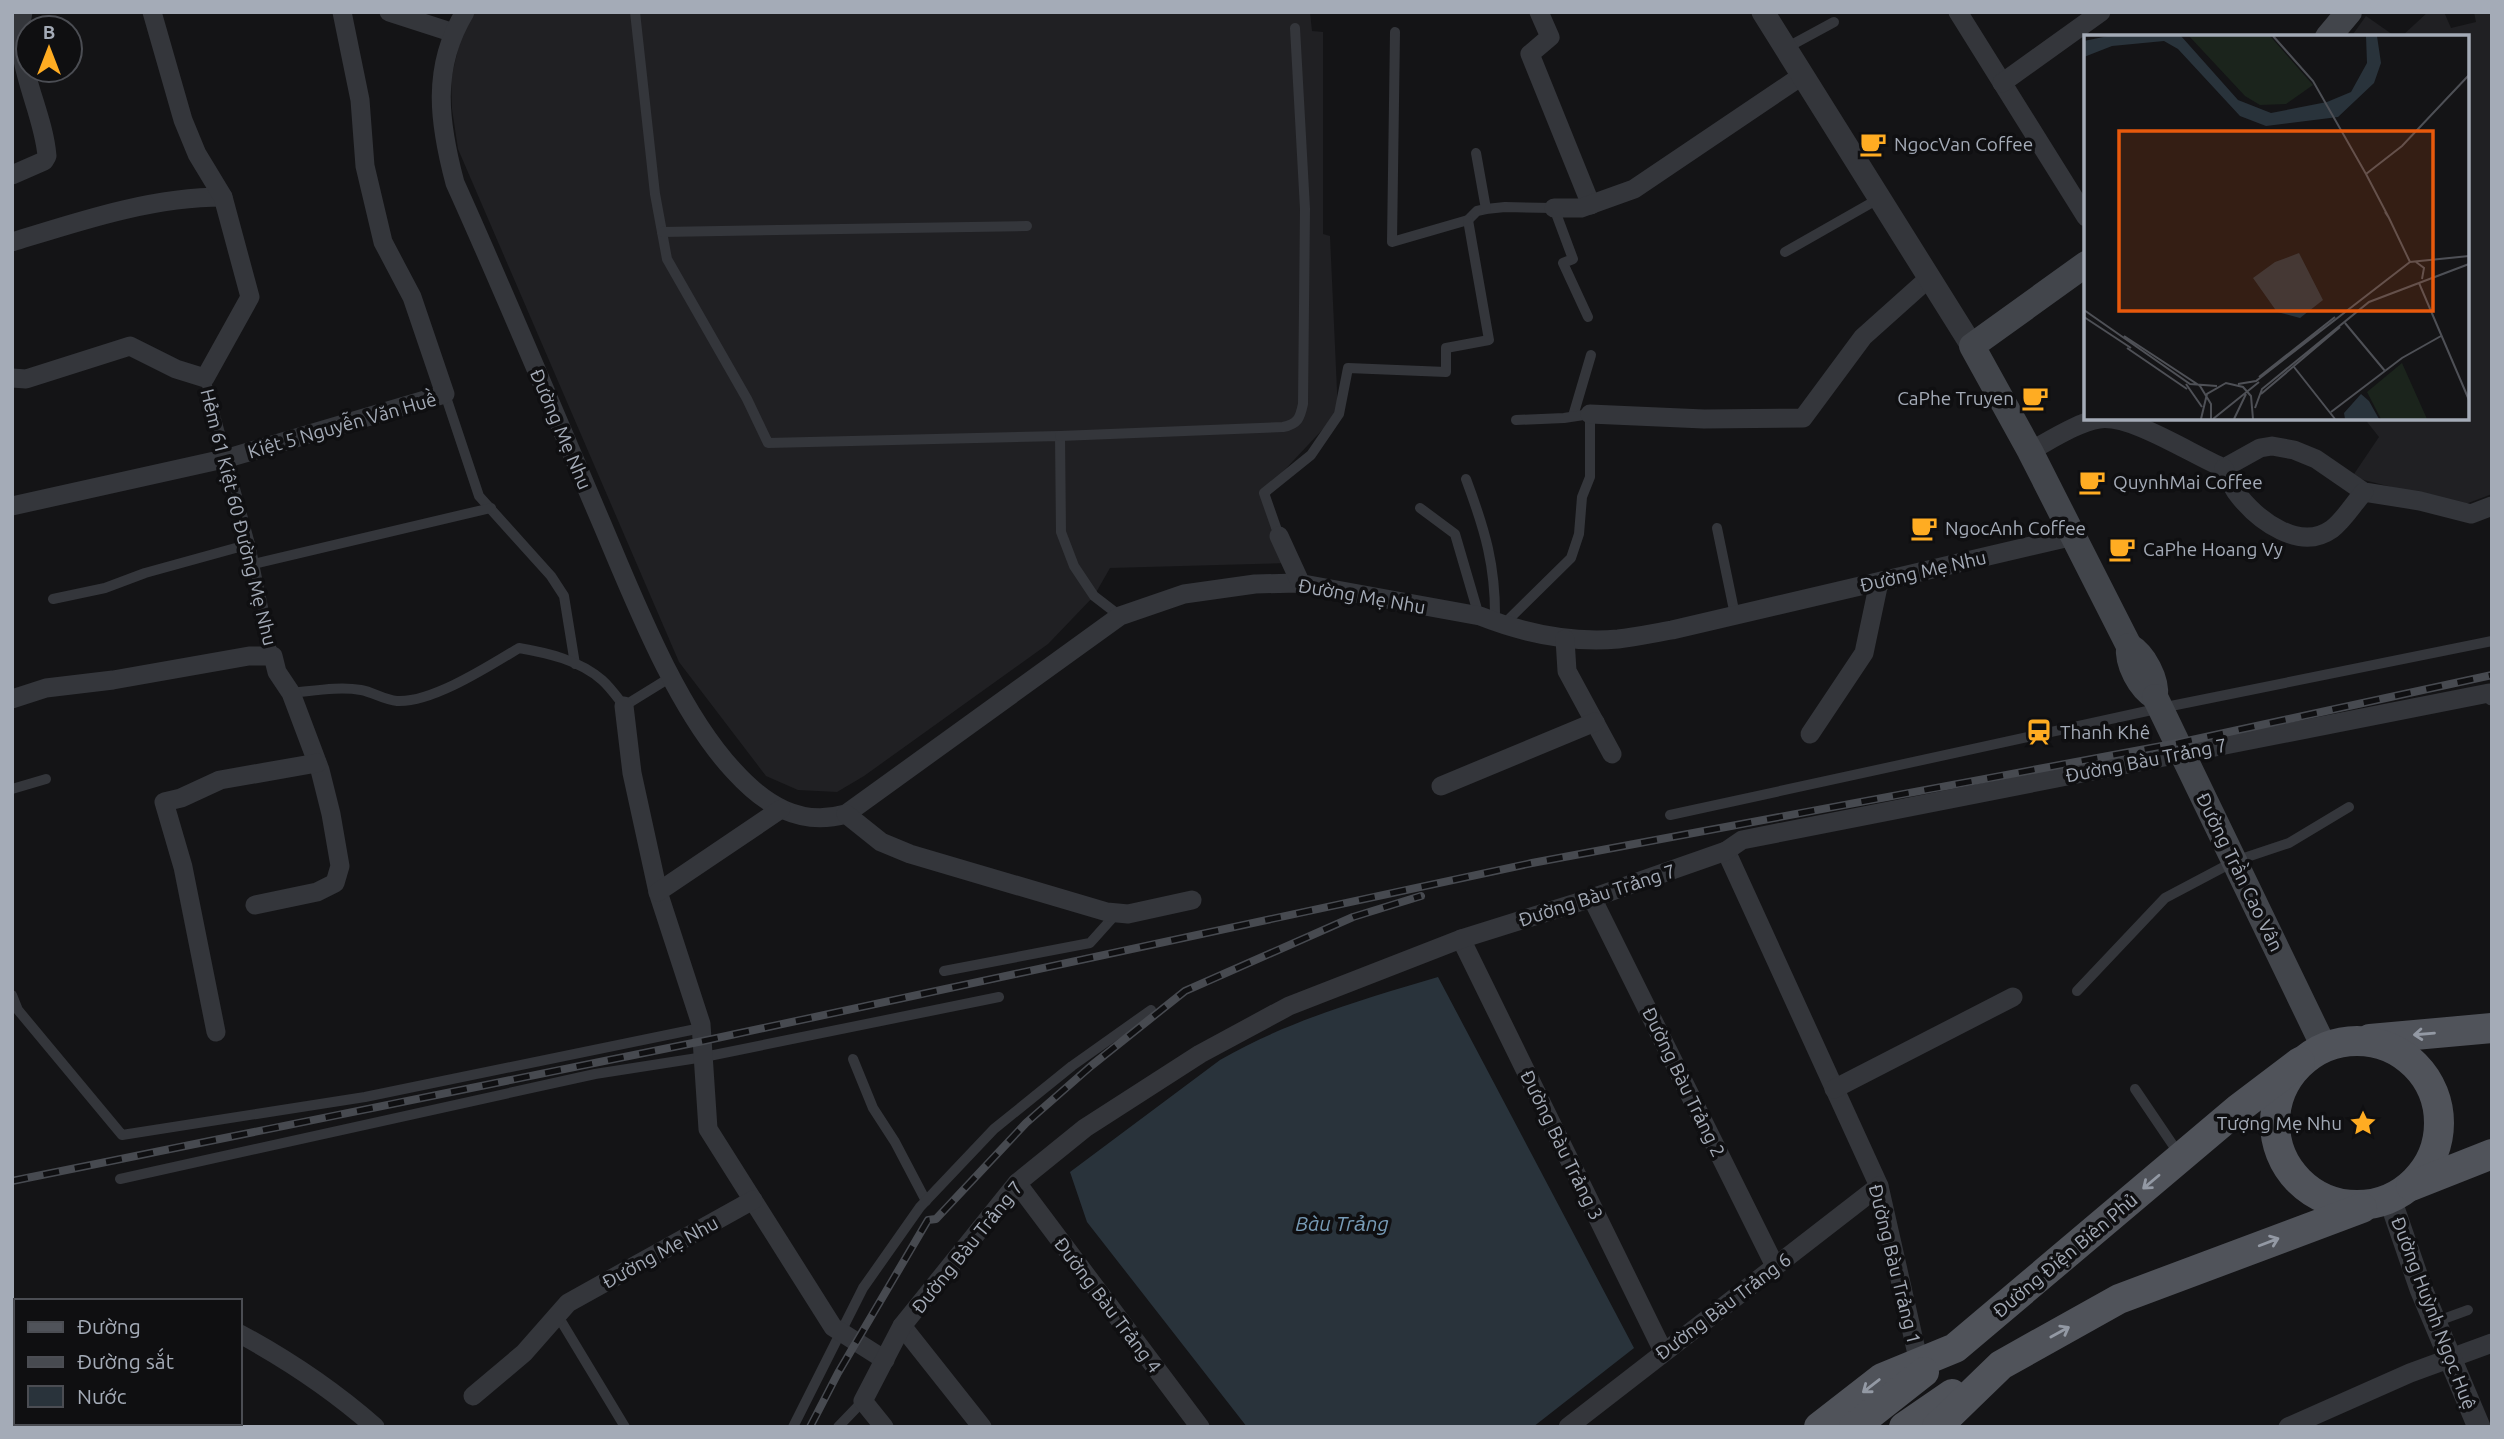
<svg xmlns="http://www.w3.org/2000/svg" width="2504" height="1439" font-family="Ubuntu,sans-serif">
<style>
.built{fill:#202023}
.water{fill:#29333b}
.lines{fill:none;stroke-linecap:round;stroke-linejoin:round}
.service{stroke:#34363b;stroke-width:10}
.minor{stroke:#34363b;stroke-width:19}
.tertiary{stroke:#34363b;stroke-width:23}
.secondary{stroke:#42454b;stroke-width:26}
.primary{stroke:#50535a;stroke-width:30}
.rail-casing{stroke:#474a50;stroke-width:8}
.rail{stroke:#0f0f11;stroke-width:5;stroke-dasharray:16;stroke-linecap:butt}
.oneway{stroke:#9399a4}
.labels{text-anchor:middle;dominant-baseline:central;stroke-width:7;stroke-linejoin:round;paint-order:stroke}
.poi-label{font-size:19px;fill:#a4abb7;stroke:#0f0f11;text-anchor:start}
.street-label{font-size:19px;fill:#a4abb7;stroke:#0f0f11}
.water-label{font-size:21px;font-style:italic;fill:#779bb6;stroke:#0f0f11}
.inset-road{fill:none;stroke:#4e5056;stroke-width:2}
.view{fill:#e8590c;fill-opacity:0.15;stroke:#e8590c;stroke-width:3.5}
.inset-edge{fill:none;stroke:#a4abb7;stroke-width:3.5}
</style>
<rect width="100%" height="100%" fill="#141416"/>
<g class="built">
<polygon points="475,12 1310,12 1312,31 1323,32 1323,234 1330,236 1338,413 1261,495 1291,563 1110,568 1094,596 1048,644 864,776 837,792 798,790 766,776 679,662 458,149 452,109 451,79 461,37"/>
<polygon points="2428,12 2444,12 2451,28 2476,22 2474,12 2492,12 2492,494 2463,505 2352,477 2379,437 2364,418 2467,418 2467,37 2401,37"/>
<polygon points="2366,16 2396,37 2351,37"/>
</g>
<path class="water" d="M 1438,977 L 1634,1348 L 1533,1427 L 1247,1427 L 1087,1222 L 1070,1172 L 1220,1060 C 1287,1021 1364,999 1438,977 Z"/>
<g class="lines">
<g class="service">
<polyline points="635,12 655,194 667,259 747,399 768,443 1060,436 1061,532 1074,566 1094,596 1120,616"/>
<polyline points="1395,32 1392,242 1468,220 1477,211 1486,209 1505,207 1554,208 1573,259 1563,263 1588,317"/>
<polyline points="1786,48 1834,22"/>
<polyline points="1476,153 1486,209"/>
<polyline points="662,232 1027,226"/>
<polyline points="1785,252 1880,198"/>
<polyline points="205,378 250,544 273,656"/>
<polyline points="445,394 479,496 551,576 564,596 575,664"/>
<polyline points="1573,416 1591,355"/>
<path d="M 1060,436 L 1283,427 C 1298,424 1300,418 1303,404 L 1305,209 L 1295,28"/>
<path d="M 1466,479 C 1485,530 1496,566 1495,622"/>
<polyline points="1420,508 1455,534 1479,616"/>
<polyline points="1717,528 1735,615"/>
<polyline points="1279,536 1264,493 1311,455 1339,414 1348,368 1446,372 1446,348 1489,340 1468,220"/>
<polyline points="254,564 491,508"/>
<polyline points="53,599 105,588 145,573 250,544"/>
<polyline points="1503,625 1571,558 1579,534 1582,497 1590,477 1590,414 1564,418 1516,420"/>
<path d="M 291,693 C 313,691 339,686 361,690 C 373,692 384,700 397,701 C 432,703 489,666 519,648 C 548,653 579,660 602,680 C 610,687 617,697 624,706 L 671,677"/>
<polyline points="12,789 46,779"/>
<polyline points="1670,815 2161,708 2492,641"/>
<polyline points="944,971 1090,943 1116,914"/>
<polyline points="2077,991 2165,898 2235,861 2289,843 2349,807"/>
<polyline points="12,995 18,1010 122,1135 365,1097 701,1028"/>
<polyline points="853,1059 873,1108 895,1142 926,1201"/>
<polyline points="2135,1089 2179,1154"/>
<polyline points="120,1179 595,1074 704,1057 999,997"/>
<polyline points="558,1316 625,1427"/>
<polyline points="2435,1322 2468,1310"/>
<polyline points="793,1427 863,1288 920,1207 994,1129 1072,1066 1151,1010"/>
<polyline points="838,1427 863,1401"/>
</g>
<g class="minor">
<polyline points="389,12 454,33"/>
<path d="M 465,12 C 431,68 439,123 455,183 C 506,296 553,410 602,524 C 635,602 677,710 734,771 C 765,805 800,827 846,814 L 1120,616 L 1184,594 L 1255,584 L 1298,583 L 1480,616 C 1523,633 1571,643 1618,639 C 1636,637 1654,633 1672,630 L 2074,536"/>
<polyline points="1539,12 1550,37 1530,54 1591,205"/>
<polyline points="1958,12 2086,217"/>
<polyline points="2002,83 2101,12"/>
<path d="M 12,175 L 44,161 L 47,156 C 43,108 11,61 23,12"/>
<polyline points="1554,208 1581,208 1634,189 1803,75"/>
<path d="M 12,242 C 80,221 151,197 223,197"/>
<polyline points="12,378 26,379 130,346 176,369 205,378 250,297 223,197 197,154 183,120 152,12"/>
<polyline points="1590,414 1704,419 1803,418 1863,337 1930,277"/>
<path d="M 2030,451 C 2049,441 2078,422 2099,419 C 2131,414 2192,455 2224,468 L 2260,448 L 2272,446 L 2294,450 L 2316,459 L 2364,492 L 2420,501 L 2471,514 L 2492,506"/>
<path d="M 2224,468 C 2228,478 2232,488 2239,496 C 2259,521 2300,552 2332,529 C 2344,520 2354,503 2364,492"/>
<polyline points="12,506 228,458 445,394 412,297 383,242 365,166 360,100 342,12"/>
<polyline points="1279,536 1301,584"/>
<polyline points="1565,639 1567,671 1612,754"/>
<polyline points="12,699 46,688 113,680 249,656 273,656 277,672 291,693 320,770 331,814 340,866 335,883 317,892 255,905"/>
<polyline points="624,706 632,773 658,892 701,1024 708,1129 833,1327 885,1360"/>
<polyline points="1810,734 1864,653 1879,582"/>
<polyline points="1441,786 1595,722"/>
<polyline points="846,814 881,842 910,854 1107,912 1128,914 1192,900"/>
<polyline points="1726,851 1879,1186 1919,1363"/>
<polyline points="658,892 781,809"/>
<polyline points="1592,898 1775,1266"/>
<polyline points="1461,939 1663,1351"/>
<polyline points="216,1032 183,867 164,802 181,798 220,780 317,763"/>
<polyline points="1834,1089 2013,997"/>
<polyline points="1017,1183 1200,1427"/>
<polyline points="902,1326 982,1427"/>
<path d="M 240,1334 C 288,1360 333,1390 375,1427"/>
<polyline points="473,1396 524,1353 568,1303 753,1200"/>
<polyline points="134,1423 137,1427"/>
<polyline points="69,1427 71,1423"/>
<polyline points="884,1427 863,1401 902,1326 1017,1183 1085,1128 1200,1054 1289,1006 1461,939 1592,898 1726,851 1742,840 2489,693 2492,696"/>
<polyline points="1568,1427 1879,1186"/>
<polyline points="2288,1427 2410,1373 2492,1343"/>
</g>
<g class="tertiary">
<polyline points="1763,12 1972,346"/>
<polyline points="2390,1199 2421,1289 2479,1427"/>
</g>
<g class="secondary">
<polyline points="2328,37 2349,12"/>
<polyline points="2086,264 1972,346 2030,451 2129,646"/>
<path d="M 2129,646 C 2144,655 2157,679 2155,697 C 2140,688 2127,664 2129,646 Z"/>
<polyline points="2155,697 2324,1047"/>
</g>
<g class="primary">
<polyline points="2370,1039 2492,1028"/>
<circle cx="2357" cy="1123" r="82"/>
<polyline points="2411,1186 2492,1154"/>
<polyline points="1819,1427 1882,1378 1955,1348 2238,1109 2300,1062"/>
<polyline points="1854,1427 1924,1372"/>
<polyline points="1904,1427 1952,1394"/>
<polyline points="1937,1427 2001,1365 2119,1299 2362,1208"/>
</g>
<g class="rail-casing">
<g id="rail">
<polyline points="12,1181 703,1041 1532,863 2178,743 2492,675"/>
<polyline points="810,1427 838,1373 928,1220 936,1219 1026,1123 1091,1066 1185,991 1353,917 1421,896"/>
</g>
</g>
<use href="#rail" class="rail"/>
</g>
<defs><path id="oneway-shaft" d="M-6 0H5M1.5-3L5.5 0L1.5 3" fill="none" stroke-width="1.6" stroke-linecap="round" stroke-linejoin="round" transform="scale(1.75)"/></defs>
<g class="oneway">
<use href="#oneway-shaft" transform="translate(2424 1034) rotate(175)"/>
<use href="#oneway-shaft" transform="translate(2151 1182) rotate(140)"/>
<use href="#oneway-shaft" transform="translate(2269 1242) rotate(-21)"/>
<use href="#oneway-shaft" transform="translate(2060 1332) rotate(-29)"/>
<use href="#oneway-shaft" transform="translate(1871 1386) rotate(142)"/>
</g>
<defs>
<g id="cafe-bare" transform="scale(2.1)"><path d="M-5.5-4.5H6V0H3Q3 3.5 0 3.5H-2.5Q-5.5 3.5-5.5 0ZM3-3.2v2h1.7v-2ZM-6 4.5H4V6H-6Z" fill="#ffac22" stroke="#0f0f11" stroke-width="2.5" paint-order="stroke"/></g>
<g id="station-bare" transform="scale(2.1)"><path d="M-3-6H3Q5-6 5-4V2Q5 4 3 4L4.5 6H3L1.5 4h-3L-3 6H-4.5L-3 4Q-5 4-5 2V-4Q-5-6-3-6ZM-3.5-4v3h7v-3ZM-3.5 1v1.5H-2V1ZM2 1v1.5H3.5V1Z" fill="#ffac22" stroke="#0f0f11" stroke-width="2.5" paint-order="stroke"/></g>
<g id="sight-bare" transform="scale(2.1)"><path d="M0-6L1.8-2.2L6-1.7L2.9 1.2L3.7 5.4L0 3.3L-3.7 5.4L-2.9 1.2L-6-1.7L-1.8-2.2Z" fill="#ffac22" stroke="#0f0f11" stroke-width="2.5" paint-order="stroke"/></g>
</defs>
<g fill-rule="evenodd">
<use href="#cafe-bare" x="1873" y="144"/>
<use href="#cafe-bare" x="2035" y="398"/>
<use href="#cafe-bare" x="2092" y="482"/>
<use href="#cafe-bare" x="1924" y="528"/>
<use href="#cafe-bare" x="2122" y="549"/>
<use href="#station-bare" x="2039" y="732"/>
<use href="#sight-bare" x="2363" y="1123"/>
</g>
<g class="labels">
<g class="poi-label">
<text x="1894" y="144">NgocVan Coffee</text>
<text x="2014" y="398" text-anchor="end">CaPhe Truyen</text>
<text x="2113" y="482">QuynhMai Coffee</text>
<text x="1945" y="528">NgocAnh Coffee</text>
<text x="2143" y="549">CaPhe Hoang Vy</text>
<text x="2060" y="732">Thanh Khê</text>
<text x="2342" y="1123" text-anchor="end">Tượng Mẹ Nhu</text>
</g>
<g class="street-label">
<text transform="translate(342 425) rotate(-16)">Kiệt 5 Nguyễn Văn Huề</text>
<text transform="translate(561 429) rotate(67)">Đường Mẹ Nhu</text>
<text transform="translate(239 517) rotate(76)">Hẻm 61 Kiệt 60 Đường Mẹ Nhu</text>
<text transform="translate(1923 571) rotate(-13)">Đường Mẹ Nhu</text>
<text transform="translate(1362 596) rotate(10)">Đường Mẹ Nhu</text>
<text transform="translate(2146 760) rotate(-11)">Đường Bàu Trảng 7</text>
<text transform="translate(2240 872) rotate(64)">Đường Trần Cao Vân</text>
<text transform="translate(1597 895) rotate(-18)">Đường Bàu Trảng 7</text>
<text transform="translate(1684 1082) rotate(64)">Đường Bàu Trảng 2</text>
<text transform="translate(1562 1145) rotate(64)">Đường Bàu Trảng 3</text>
<text transform="translate(967 1247) rotate(-51)">Đường Bàu Trảng 7</text>
<text transform="translate(660 1252) rotate(-29)">Đường Mẹ Nhu</text>
<text transform="translate(2065 1255) rotate(-40)">Đường Điện Biên Phủ</text>
<text transform="translate(1895 1264) rotate(76)">Đường Bàu Trảng 1</text>
<text transform="translate(1108 1305) rotate(53)">Đường Bàu Trảng 4</text>
<text transform="translate(1723 1306) rotate(-37)">Đường Bàu Trảng 6</text>
<text transform="translate(2434 1313) rotate(69)">Đường Huỳnh Ngọc Huệ</text>
</g>
<g class="water-label">
<text x="1342" y="1223">Bàu Trảng</text>
</g>
</g>
<g transform="translate(2084 35)">
<rect width="385" height="385" fill="#141416"/>
<path d="M 105,1 L 186,1 L 229,50 L 202,69 L 176,70 L 161,61 ZM 318,328 L 343,384 L 297,384 L 283,357 Z" fill="#1b241c"/>
<path d="M 24,1 L 97,1 L 154,65 L 187,78 L 243,67 L 267,57 L 283,28 L 282,1 L 293,1 L 297,28 L 290,48 L 254,82 L 182,91 L 156,81 L 94,14 L 80,6 L 28,11 L 0,22 L 0,6 ZM 215,218 L 239,265 L 216,283 L 193,277 L 169,243 L 191,227 ZM 277,359 L 285,366 L 295,384 L 261,384 L 260,378 Z" fill="#29333b"/>
<path class="inset-road" d="M 189,1 L 229,46 L 282,139M 301,177 L 305,183 L 282,139 L 318,111 L 385,40M 305,183 L 326,227M 332,227 L 340,233 L 338,244M 335,248 L 385,365M 0,275 L 106,349 L 133,351M 0,282 L 47,313M 261,288 L 301,336M 40,301 L 116,351 L 127,369 L 127,384M 43,313 L 103,354M 210,332 L 251,384M 175,342 L 251,282M 102,349 L 118,372M 154,349 L 172,346 L 326,227 L 385,221M 177,359 L 256,292M 171,373 L 178,354 L 285,267 L 385,229M 247,377 L 318,323 L 357,301M 117,384 L 123,359 L 142,348 L 159,352 L 167,361 L 169,384M 129,384 L 175,347M 150,384 L 162,359"/>
<path class="view" d="M 35,96 L 349,96 L 349,276 L 35,276 Z"/>
<rect width="385" height="385" class="inset-edge"/>
</g>
<rect width="2504" height="1439" fill="none" stroke="#a4abb7" stroke-width="28"/>
<rect x="14" y="1299" width="228" height="126" fill="#0f0f11" stroke="#4b4d53" stroke-width="2"/>
<rect x="28" y="1322" width="35" height="10" fill="#50535a" stroke="#4b4d53" stroke-width="2"/>
<text x="77" y="1334" font-size="21" fill="#a4abb7">Đường</text>
<rect x="28" y="1357" width="35" height="10" fill="#474a50" stroke="#4b4d53" stroke-width="2"/>
<text x="77" y="1369" font-size="21" fill="#a4abb7">Đường sắt</text>
<rect x="28" y="1386" width="35" height="21" fill="#29333b" stroke="#4b4d53" stroke-width="2"/>
<text x="77" y="1404" font-size="21" fill="#a4abb7">Nước</text>
<g transform="translate(49 49)"><circle r="33" fill="#0f0f11" stroke="#4b4d53" stroke-width="2"/>
<path d="M0-5L12 26L0 18L-12 26Z" fill="#ffac22"/>
<text y="-10" font-size="19" font-weight="bold" text-anchor="middle" fill="#a4abb7">B</text>
</g>
</svg>
